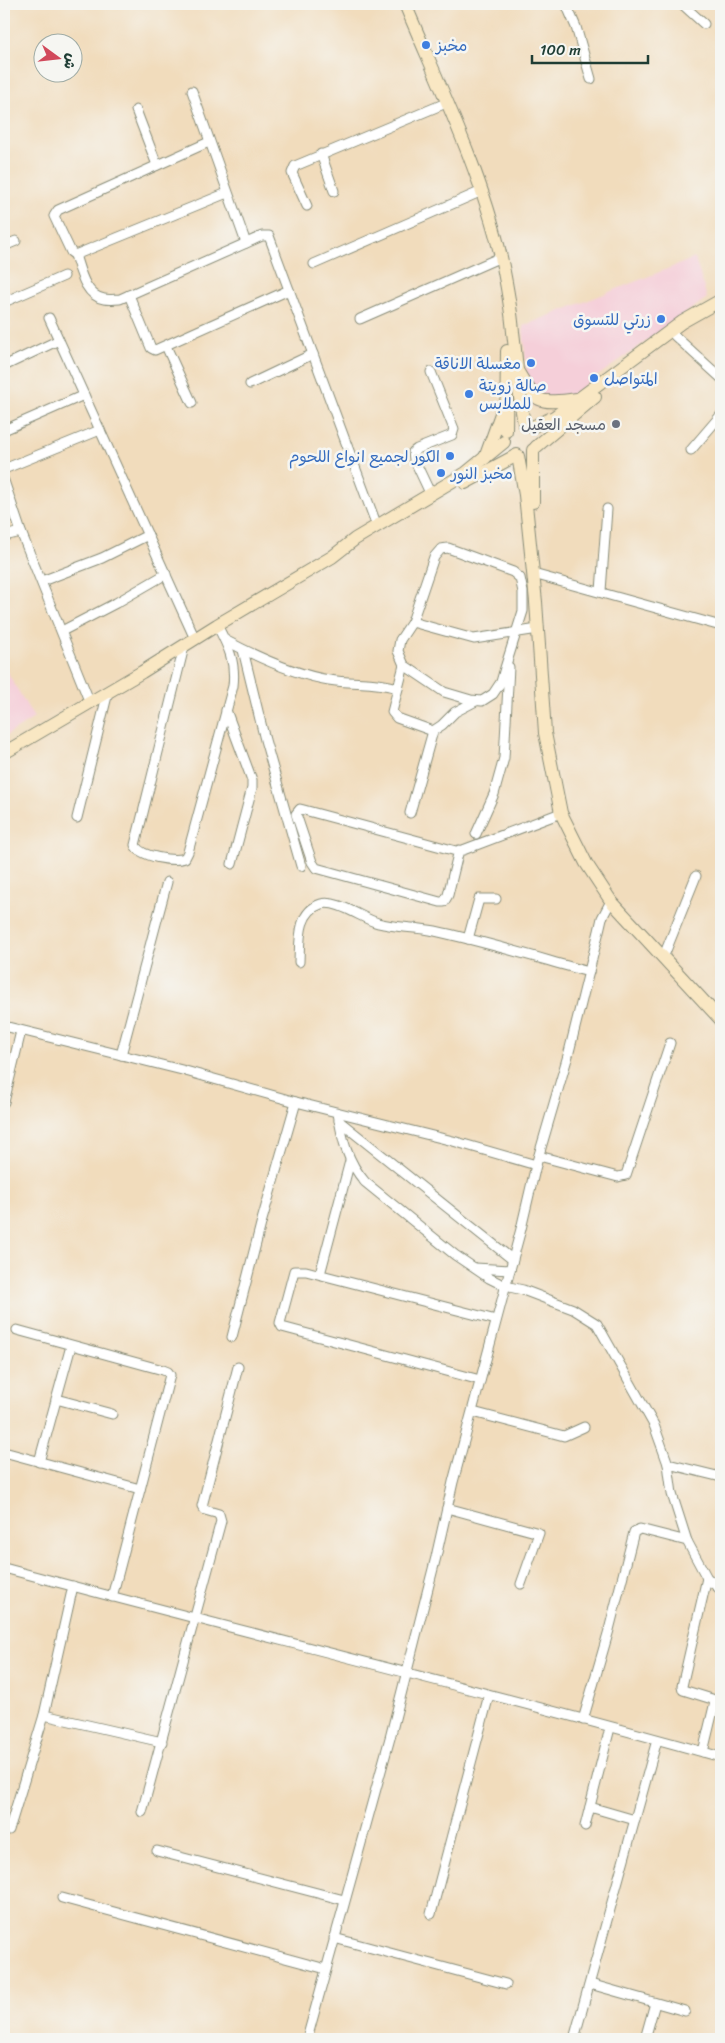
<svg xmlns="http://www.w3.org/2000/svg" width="725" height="2043" font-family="Sriracha,'Playpen Sans Arabic',sans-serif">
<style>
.built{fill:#f5cfd9}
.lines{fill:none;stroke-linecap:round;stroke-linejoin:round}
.minor-casing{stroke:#888c78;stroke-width:11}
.secondary-casing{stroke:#888c78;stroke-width:14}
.minor{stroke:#fff;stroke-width:9}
.secondary{stroke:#f9e7c3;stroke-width:12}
.shop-dot{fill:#3f7fe0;stroke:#f6f6f2;stroke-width:2}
.worship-dot{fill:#6b7280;stroke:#f6f6f2;stroke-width:2}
.labels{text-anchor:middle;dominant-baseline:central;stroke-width:5;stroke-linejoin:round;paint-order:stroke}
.shop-label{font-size:16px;fill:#366cbe;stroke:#f6f6f2;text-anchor:start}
.worship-label{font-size:16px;fill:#5b616d;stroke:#f6f6f2;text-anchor:end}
</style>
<rect width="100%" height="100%" fill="#f6f6f2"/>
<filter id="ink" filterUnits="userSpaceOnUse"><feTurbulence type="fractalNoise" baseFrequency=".02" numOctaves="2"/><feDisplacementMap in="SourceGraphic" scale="10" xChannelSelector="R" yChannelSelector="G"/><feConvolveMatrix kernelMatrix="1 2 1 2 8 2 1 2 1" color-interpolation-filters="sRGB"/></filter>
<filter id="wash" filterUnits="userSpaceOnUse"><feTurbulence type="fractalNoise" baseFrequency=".0096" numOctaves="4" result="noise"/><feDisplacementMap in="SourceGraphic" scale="20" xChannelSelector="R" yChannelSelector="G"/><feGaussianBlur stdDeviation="1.12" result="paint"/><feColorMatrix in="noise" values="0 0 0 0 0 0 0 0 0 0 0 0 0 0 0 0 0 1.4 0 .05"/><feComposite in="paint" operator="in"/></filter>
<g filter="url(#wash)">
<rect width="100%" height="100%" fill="#f1dcbc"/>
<g class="built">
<polygon points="695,258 707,298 557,405 541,408 531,405 528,396 523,326"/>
<polygon points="4,666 34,718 4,737"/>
</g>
</g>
<g filter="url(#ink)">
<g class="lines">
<g class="minor-casing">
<g id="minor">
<polyline points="566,4 576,27 591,79"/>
<polyline points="682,4 704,24"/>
<polyline points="192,91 246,243"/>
<polyline points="136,110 157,165"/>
<polyline points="209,142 58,210 54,216 71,252 75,255 227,193"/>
<polyline points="321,154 334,191"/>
<polyline points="307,206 292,173 295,166 446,103"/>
<polyline points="4,246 16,241"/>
<path d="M 75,255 C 80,270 85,296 104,299 C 109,300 115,299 120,299 L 262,236 L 269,236 L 377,526"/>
<polyline points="314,264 482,191"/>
<polyline points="129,295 151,348 155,350 289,290"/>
<polyline points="4,302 64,276"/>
<polyline points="49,318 195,639"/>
<polyline points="360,319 501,257"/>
<polyline points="675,336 721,378"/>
<polyline points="166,346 192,403"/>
<polyline points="4,366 59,340"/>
<polyline points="250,384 313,354"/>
<polyline points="4,430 84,395"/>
<polyline points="691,450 721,415"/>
<polyline points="4,469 100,430"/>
<polyline points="4,481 21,532 90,703"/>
<polyline points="431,495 414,459 413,452 417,449 452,435 454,429 431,372"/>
<polyline points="4,536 21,532"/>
<polygon points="448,548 513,572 520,578 523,592 523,611 505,668 501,682 493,694 482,701 471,700 444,692 404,665 398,651 400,640 412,622 434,557 441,549"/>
<polyline points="537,575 721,626"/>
<polyline points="42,581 102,558 148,535"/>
<polyline points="601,591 607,509"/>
<polyline points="412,622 474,639 538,629"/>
<polyline points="62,631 116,603 166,574"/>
<path d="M 225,640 C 257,657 293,674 329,680 C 352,684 375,681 398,688"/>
<path d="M 184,647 L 135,845 C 140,857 174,862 185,858 L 188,852 L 233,686 C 236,661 228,646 217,625"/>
<polyline points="243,650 265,740 301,866"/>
<polyline points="404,665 392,712 397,718 433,731 442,725 455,712 476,701"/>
<polyline points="226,710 252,780 252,788 232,864"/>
<polyline points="410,813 433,731"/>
<polyline points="77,818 108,692"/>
<polyline points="476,834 494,794 504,758 509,667"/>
<polyline points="459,850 448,895 444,902 440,902 316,868 312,862 296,814 300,809 304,810 456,851 463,850 561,813"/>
<polyline points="468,939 479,899 496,899"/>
<polyline points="663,958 696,876"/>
<path d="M 299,962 C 300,941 297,912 321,904 C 337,899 363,919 378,923 C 397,928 416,927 435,931 C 486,942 538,958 589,972"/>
<polyline points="4,1026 182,1070 296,1102 453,1141 536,1165"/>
<polyline points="121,1055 167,882"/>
<polyline points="4,1102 21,1031"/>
<path d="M 338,1113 C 342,1139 347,1161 365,1182 L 455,1255 L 489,1278 L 505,1286 L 523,1290 L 573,1309 L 597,1324 L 654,1425 L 668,1464"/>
<polyline points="339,1121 513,1260"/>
<polyline points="539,1156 618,1177 626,1175 670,1043"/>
<polyline points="475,1268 510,1270"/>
<polyline points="320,1274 350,1161"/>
<polyline points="17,1330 163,1370 168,1372 170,1375 112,1597"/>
<polyline points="232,1337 262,1220 296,1102"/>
<polyline points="480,1380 282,1327 280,1323 294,1271 306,1271 496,1320"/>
<polyline points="56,1399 112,1414"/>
<polyline points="473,1412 564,1436 584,1427"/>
<polyline points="4,1452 140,1489"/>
<polyline points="39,1462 71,1346"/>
<polyline points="447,1508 539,1533 521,1584"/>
<polyline points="687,1541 672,1494 668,1464 721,1477"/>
<path d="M 4,1568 C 243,1632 483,1690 721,1757"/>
<polyline points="44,1715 162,1742"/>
<polyline points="583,1720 609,1630 634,1532 640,1529 687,1541 707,1578 721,1590"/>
<polyline points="703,1752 715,1702 712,1699 683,1690 682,1686 707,1578"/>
<polyline points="590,1807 635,1820"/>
<polyline points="142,1812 221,1521 219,1514 205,1510 202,1506 238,1367"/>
<polyline points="585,1826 610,1728"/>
<polyline points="9,1830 44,1715 73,1586"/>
<polyline points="157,1851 344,1900"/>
<polyline points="62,1898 326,1969"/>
<polyline points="431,1914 489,1695"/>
<polyline points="334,1938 506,1984"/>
<polyline points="590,1984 685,2011"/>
<polyline points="307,2039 390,1738 436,1557 453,1482 521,1229 536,1165 569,1052 599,931 602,918 611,901"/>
<polyline points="574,2039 657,1740"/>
<polyline points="645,2039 655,2003"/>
</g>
</g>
<g class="secondary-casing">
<g id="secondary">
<path d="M 405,4 C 439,85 481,171 501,257 C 506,281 511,307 513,332 C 517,363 518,393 524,423"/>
<path d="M 518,372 C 538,406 539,403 578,399"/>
<polyline points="532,427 554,417 682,322 721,300"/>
<polyline points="506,431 507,351"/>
<polyline points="536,447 595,397"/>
<polyline points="518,456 525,495 536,602 545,733 561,813 586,863 611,901 721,1020"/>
<polyline points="485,458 502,411"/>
<polyline points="465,483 517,455"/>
<polyline points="533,502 533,450"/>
<polyline points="4,753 142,672 217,625 332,557 355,539 466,473 504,442"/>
</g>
</g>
<use href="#minor" class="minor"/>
<use href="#secondary" class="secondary"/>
</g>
</g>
<g class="shop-dot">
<circle cx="426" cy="45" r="5"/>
<circle cx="661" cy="319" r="5"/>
<circle cx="531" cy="363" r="5"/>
<circle cx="594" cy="378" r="5"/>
<circle cx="469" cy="394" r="5"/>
<circle cx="450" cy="456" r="5"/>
<circle cx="441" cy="473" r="5"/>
</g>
<circle class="worship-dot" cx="616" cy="424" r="5"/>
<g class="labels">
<g class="shop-label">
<text x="436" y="45">مخبز</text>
<text x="651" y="319" text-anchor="end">زرتي للتسوق</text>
<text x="521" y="363" text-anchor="end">مغسلة الاناقة</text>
<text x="604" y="378">المتواصل</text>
<text x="479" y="385">صالة زويتة<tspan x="479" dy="18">للملابس</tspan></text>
<text x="440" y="456" text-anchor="end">الكور لجميع انواع اللحوم</text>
<text x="451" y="473">مخبز النور</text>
</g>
<g class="worship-label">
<text x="606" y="424">مسجد العقيل</text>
</g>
</g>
<rect width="725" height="2043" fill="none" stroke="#f6f6f2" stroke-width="20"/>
<g transform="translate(58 58) rotate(105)"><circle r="24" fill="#f6f6f2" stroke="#a0aca6"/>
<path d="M0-4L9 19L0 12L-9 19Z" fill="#d1495b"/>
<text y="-8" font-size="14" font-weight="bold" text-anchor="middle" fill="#1f3d34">ش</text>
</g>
<path d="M532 55v8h116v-8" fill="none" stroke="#1f3d34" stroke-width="2.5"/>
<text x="540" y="55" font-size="15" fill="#1f3d34" stroke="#f6f6f2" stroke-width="4" paint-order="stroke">100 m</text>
</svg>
